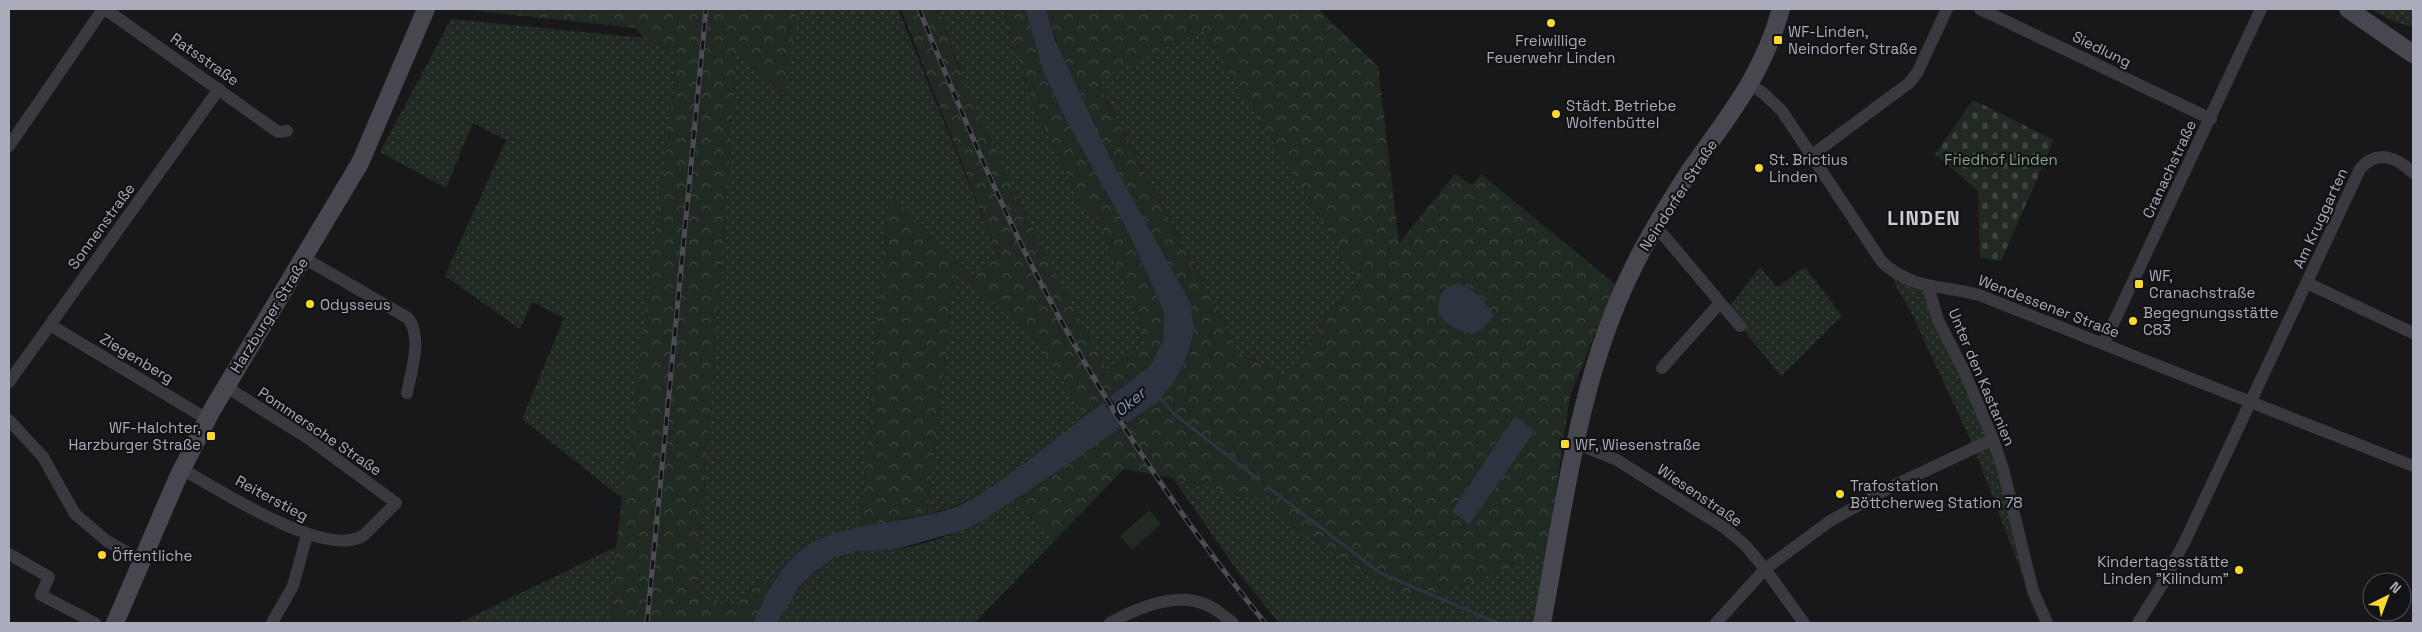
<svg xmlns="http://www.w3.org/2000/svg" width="2422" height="632" font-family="'Space Grotesk',sans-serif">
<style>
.grass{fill:url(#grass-dots)}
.forest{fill:url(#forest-crowns);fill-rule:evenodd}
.cemetery{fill:url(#cemetery-stones)}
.pitch{fill:#202922}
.water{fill:#2d343f}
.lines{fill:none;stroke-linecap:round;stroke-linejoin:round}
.stream{stroke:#2d343f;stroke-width:3}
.river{stroke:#2d343f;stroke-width:19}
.street{stroke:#39393f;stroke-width:12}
.secondary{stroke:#474750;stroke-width:18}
.rail-casing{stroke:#4c4c55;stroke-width:5}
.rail{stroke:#131315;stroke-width:3;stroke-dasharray:9;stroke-linecap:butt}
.poi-dot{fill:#fada30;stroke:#131315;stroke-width:2}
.labels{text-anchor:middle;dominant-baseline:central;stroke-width:4.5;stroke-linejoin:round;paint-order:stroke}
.poi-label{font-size:15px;fill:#aaacbb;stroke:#131315;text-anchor:start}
.street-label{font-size:15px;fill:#aaacbb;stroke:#131315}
.park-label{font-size:15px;fill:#80a689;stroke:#131315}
.water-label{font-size:16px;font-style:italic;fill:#7f93b7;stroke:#131315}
.district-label{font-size:20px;font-weight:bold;letter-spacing:1px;fill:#cbccd6;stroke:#131315}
</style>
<defs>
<pattern id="grass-dots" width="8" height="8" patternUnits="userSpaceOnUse" patternTransform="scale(1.25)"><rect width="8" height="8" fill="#202922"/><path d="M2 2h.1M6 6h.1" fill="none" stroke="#3e4540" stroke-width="1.8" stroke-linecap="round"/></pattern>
<pattern id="forest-crowns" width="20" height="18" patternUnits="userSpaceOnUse" patternTransform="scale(1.25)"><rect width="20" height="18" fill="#202922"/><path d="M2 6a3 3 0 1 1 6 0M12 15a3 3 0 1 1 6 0" fill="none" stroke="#3e4540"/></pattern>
<pattern id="cemetery-stones" width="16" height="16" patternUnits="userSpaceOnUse" patternTransform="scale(1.25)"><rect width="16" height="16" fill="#202922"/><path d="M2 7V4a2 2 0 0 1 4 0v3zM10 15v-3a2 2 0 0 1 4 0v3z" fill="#3e4540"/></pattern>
</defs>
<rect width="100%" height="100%" fill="#18181a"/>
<g class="grass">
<polygon points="797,9 898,9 998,255 974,277 889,196 860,528 813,542 796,556 774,579 758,580 736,605 696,597 737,51 783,93"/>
<path d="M 939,9 L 1003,9 L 1033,104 L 1081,203 L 1100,222 L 1149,342 L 1107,371 C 1046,253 979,136 939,9 Z"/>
<polygon points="2371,9 2413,9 2413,27 2397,23"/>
<polygon points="451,19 644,38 678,55 623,499 522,419 564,318 532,302 520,329 445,276 506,140 473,123 446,188 380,152"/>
<polygon points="1202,29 1361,282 1326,316 1289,377 1239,353 1097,80"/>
<polygon points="1760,267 1777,287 1805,267 1842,316 1781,376 1727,310"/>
<path d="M 955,269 L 1035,339 L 1056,369 L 1085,416 C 1042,450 981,505 927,514 Z"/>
<polygon points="1893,273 1928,286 1993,439 2033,591 2023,577 1974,448 1911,312 1895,284"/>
<polygon points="1173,478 1256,499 1267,491 1288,523 1372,578 1547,551 1533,623 1279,623 1241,576"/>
<path d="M 1012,501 L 1056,539 L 974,623 L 777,623 C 794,591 817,559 855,551 C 868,549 881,551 894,550 C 938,543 975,526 1012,501 Z"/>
<polygon points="616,547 611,623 459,623"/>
</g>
<g class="forest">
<polygon points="458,9 797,9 784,93 737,52 696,596 736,605 758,580 774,579 753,623 611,623 616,547 678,55 644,38 635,28"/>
<polygon points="901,9 939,9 955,59 1019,202 1107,371 1148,342 1100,222 1081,203 1033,104 1003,9 1025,9 1044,73 1066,120 1129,233 1164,312 1163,341 1150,366 1126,387 1085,416 1056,369 1035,339 955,269 927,514 860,528 889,195 974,277 998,255"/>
<path d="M 1046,9 L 1318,9 L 1378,66 L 1399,243 L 1455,174 L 1472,185 L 1481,174 L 1615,284 L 1570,396 L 1547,551 L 1425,601 L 1372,578 L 1288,523 L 1267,491 L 1256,499 L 1173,478 L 1124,469 L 1056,539 L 1012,501 L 1157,403 L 1190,302 C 1138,208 1077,113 1046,9 ZM 1202,30 L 1361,282 L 1326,316 L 1289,377 L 1239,353 L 1097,81 ZM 1515,416 L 1534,431 L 1469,525 L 1452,511 Z"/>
</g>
<polygon class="cemetery" points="1973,100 2054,140 2001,261 1980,258 1978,191 1935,154"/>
<polygon class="pitch" points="1149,510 1161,524 1132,550 1120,536"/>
<g class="water">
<polygon points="1025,9 1046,9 1055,40 1111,160 1190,302 1194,330 1187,356 1174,382 1157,403 1127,423 1110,397 1150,366 1163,341 1164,312 1129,233 1066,120 1044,73"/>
<path d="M 1458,283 C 1476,291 1484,300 1494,316 L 1483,328 L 1473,334 C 1457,330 1448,327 1438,313 C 1439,295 1439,290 1458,283 Z"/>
<path d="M 1104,402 L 1120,428 L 1073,461 L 982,521 L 967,529 L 893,550 L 856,551 L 834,558 L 815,571 L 799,587 L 777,623 L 753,623 C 766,593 782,560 813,542 C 836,529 885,523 912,518 C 931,514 949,511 966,502 C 1016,475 1058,435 1104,402 Z"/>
<polygon points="1515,416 1535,431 1469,525 1452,511"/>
</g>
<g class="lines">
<g class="stream">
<polyline points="1158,396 1174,414 1259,480"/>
<polyline points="1268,487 1380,573 1498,623"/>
</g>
<polyline class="river" points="1094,433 1141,396"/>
<g class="street">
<polyline points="105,9 278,132 287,131"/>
<polyline points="1980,9 2211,119"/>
<path d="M 1750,84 L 1763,93 L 1782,111 L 1882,262 C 1912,290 1943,285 1979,295 L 2413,466"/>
<polyline points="9,146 103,9"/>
<polyline points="1812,155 1909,83 1917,73 1947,9"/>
<polyline points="1655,225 1740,326"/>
<path d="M 304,258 L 408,318 C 423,338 411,371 407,393"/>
<polyline points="2307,283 2413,333"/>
<polyline points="1928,286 1938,320 1964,371 1993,439 2003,469 2033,591 2047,623"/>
<polyline points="50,325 207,419"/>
<polyline points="2104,343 2261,9"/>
<polyline points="1662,368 1720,303"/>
<polyline points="9,382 219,89"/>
<polyline points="9,420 43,457 75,514 107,541 142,561"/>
<polyline points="1575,443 1617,460 1725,528 1746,546 1765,569 1804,623"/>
<path d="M 182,469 C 218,489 327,561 364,535 L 396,503 L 309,439 L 225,386"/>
<polyline points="9,554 49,577 41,595 95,623"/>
<polyline points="272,623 293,586 307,535"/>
<path d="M 1110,623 C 1137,608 1177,591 1207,605 C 1217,609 1225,617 1233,623"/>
<polyline points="1716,623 1765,569 1830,521 1889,488 1993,439"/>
<path d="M 2138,623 L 2160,588 L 2186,539 L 2360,169 C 2377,149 2397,157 2413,173"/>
</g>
<g class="secondary">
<polyline points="2348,9 2413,54"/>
<polyline points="115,623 178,477 212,410 360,163 426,9"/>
<path d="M 1542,623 C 1565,503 1578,377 1634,266 C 1650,233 1669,203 1689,172 C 1728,116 1762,77 1781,9"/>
</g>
<g class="rail-casing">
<g id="rail">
<path d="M 919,9 C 952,89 985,170 1023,248 C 1089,381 1172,508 1265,623"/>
<polyline points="647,623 706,9"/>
</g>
</g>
<use href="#rail" class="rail"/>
</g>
<g class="poi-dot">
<circle cx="1551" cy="23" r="5"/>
<rect x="1773" y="35" width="10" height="10" rx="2.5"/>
<circle cx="1556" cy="114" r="5"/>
<circle cx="1759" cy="168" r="5"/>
<rect x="2134" y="279" width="10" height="10" rx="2.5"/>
<circle cx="310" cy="304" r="5"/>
<circle cx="2133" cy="321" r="5"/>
<rect x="206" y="431" width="10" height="10" rx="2.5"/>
<rect x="1560" y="439" width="10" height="10" rx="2.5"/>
<circle cx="1840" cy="494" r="5"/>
<circle cx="102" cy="555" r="5"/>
<circle cx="2239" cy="570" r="5"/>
</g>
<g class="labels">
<g class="poi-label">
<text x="1788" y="31">WF-Linden,<tspan x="1788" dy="17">Neindorfer Straße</tspan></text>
<text x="1551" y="40" text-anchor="middle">Freiwillige<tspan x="1551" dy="17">Feuerwehr Linden</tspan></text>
<text x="1566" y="105">Städt. Betriebe<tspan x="1566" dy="17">Wolfenbüttel</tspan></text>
<text x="1769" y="159">St. Brictius<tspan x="1769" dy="17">Linden</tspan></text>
<text x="2149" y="275">WF,<tspan x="2149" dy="17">Cranachstraße</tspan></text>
<text x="320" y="304">Odysseus</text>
<text x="2143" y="312">Begegnungsstätte<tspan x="2143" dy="17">C83</tspan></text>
<text x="201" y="427" text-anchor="end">WF-Halchter,<tspan x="201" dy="17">Harzburger Straße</tspan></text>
<text x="1575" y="444">WF, Wiesenstraße</text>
<text x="1850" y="485">Trafostation<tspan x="1850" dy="17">Böttcherweg Station 78</tspan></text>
<text x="112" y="555">Öffentliche</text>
<text x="2229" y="561" text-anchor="end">Kindertagesstätte<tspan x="2229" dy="17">Linden "Kilindum"</tspan></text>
</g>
<g class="street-label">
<text transform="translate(2102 49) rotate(26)">Siedlung</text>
<text transform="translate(205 59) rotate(35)">Ratsstraße</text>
<text transform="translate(2169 169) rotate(-65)">Cranachstraße</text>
<text transform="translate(1678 195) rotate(-57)">Neindorfer Straße</text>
<text transform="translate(2320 218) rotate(-65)">Am Kruggarten</text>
<text transform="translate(101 226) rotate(-54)">Sonnenstraße</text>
<text transform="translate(2049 306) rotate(21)">Wendessener Straße</text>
<text transform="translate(269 315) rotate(-58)">Harzburger Straße</text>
<text transform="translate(137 358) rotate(31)">Ziegenberg</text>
<text transform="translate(1982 377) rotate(67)">Unter den Kastanien</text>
<text transform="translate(320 431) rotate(34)">Pommersche Straße</text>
<text transform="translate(1700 495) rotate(34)">Wiesenstraße</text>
<text transform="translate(272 498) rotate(28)">Reiterstieg</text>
</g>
<g class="park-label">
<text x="2001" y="159">Friedhof Linden</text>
</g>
<g class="water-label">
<text transform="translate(1130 402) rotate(-40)">Oker</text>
</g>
<g class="district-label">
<text x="1924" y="218">LINDEN</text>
</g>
</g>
<rect width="2422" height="632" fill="none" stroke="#aaacbb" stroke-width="20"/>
<g transform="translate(2387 597) rotate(42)"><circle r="24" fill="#131315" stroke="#4f5057"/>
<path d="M0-4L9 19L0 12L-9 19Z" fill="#fada30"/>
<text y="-8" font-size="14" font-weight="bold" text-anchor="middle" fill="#aaacbb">N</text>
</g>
</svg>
